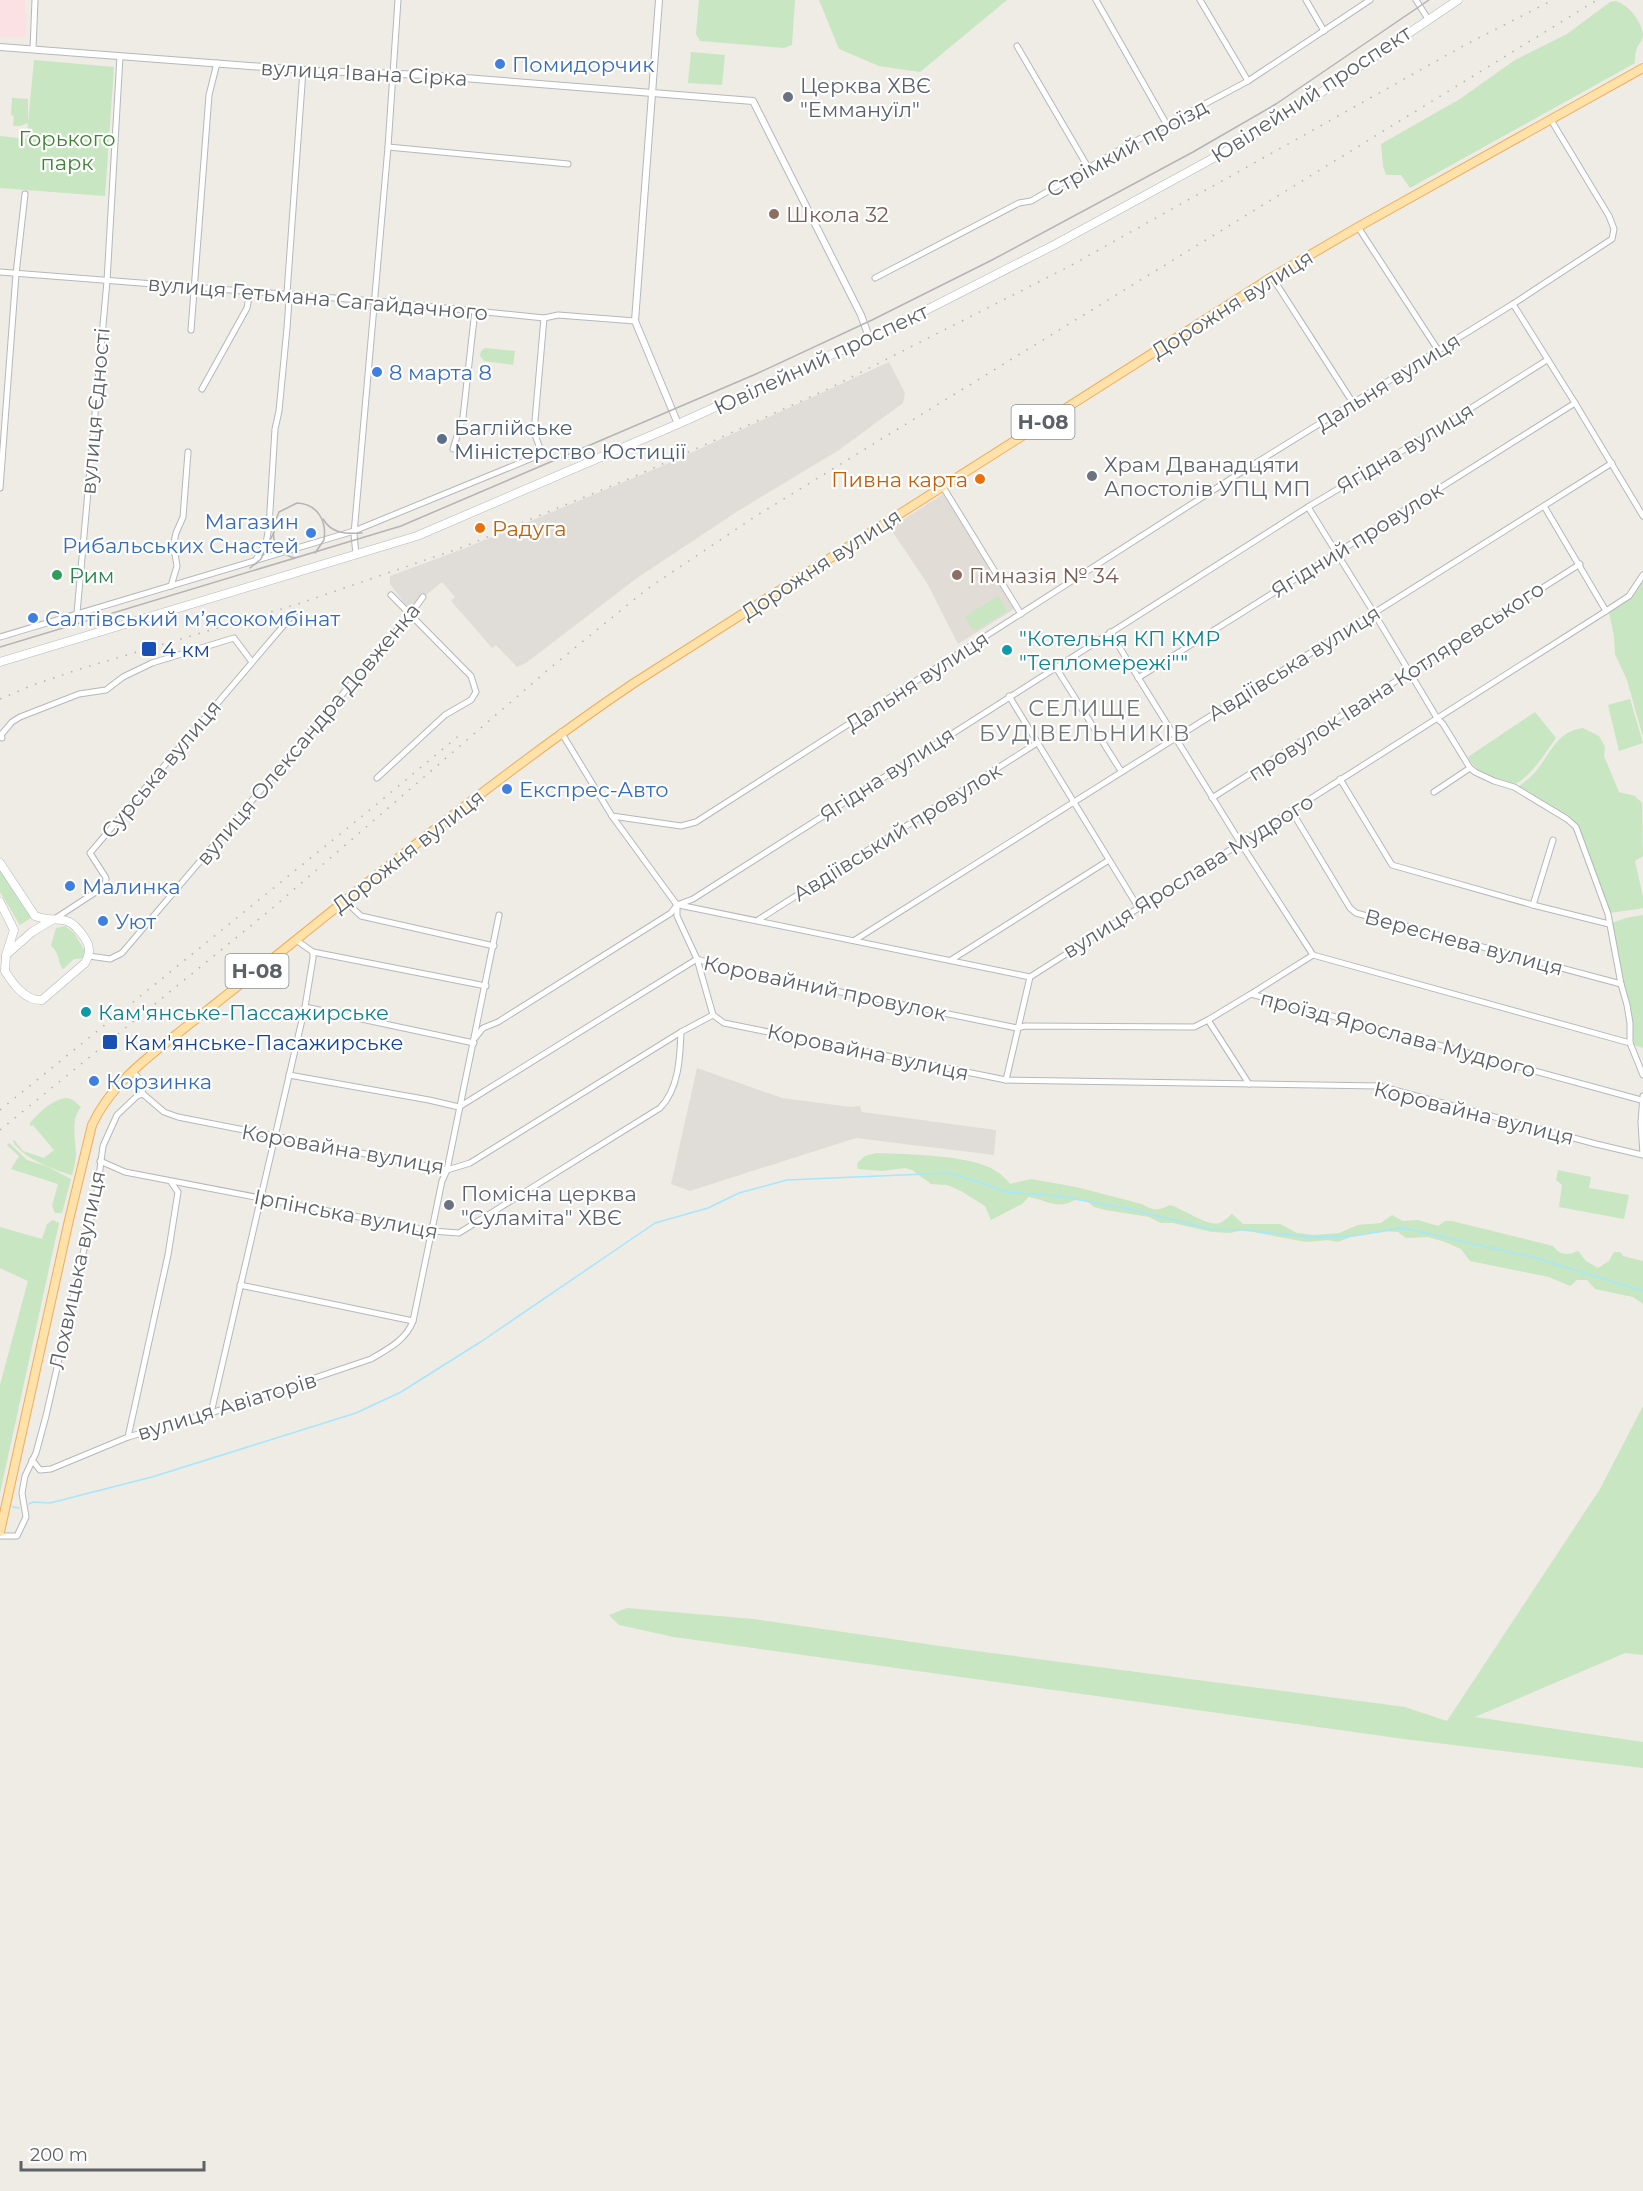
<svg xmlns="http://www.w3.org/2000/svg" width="1643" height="2191" font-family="Montserrat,sans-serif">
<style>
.industrial{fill:#e0ddd9}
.education{fill:#e1dcd6}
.medical{fill:#fbe1e3}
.green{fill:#c8e6c1}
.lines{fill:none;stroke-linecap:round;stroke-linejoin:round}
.stream{stroke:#a5e7fe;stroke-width:1.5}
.minor-casing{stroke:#b5b8bb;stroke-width:7}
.tertiary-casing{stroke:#b5b8bb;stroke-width:8}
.secondary-casing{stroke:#b3b9bc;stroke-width:9}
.primary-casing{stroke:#f0ad5c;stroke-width:10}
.minor{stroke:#fff;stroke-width:5}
.tertiary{stroke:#fff;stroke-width:6}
.secondary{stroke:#fff;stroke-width:8}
.primary{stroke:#fee2aa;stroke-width:8}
.tram{stroke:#b3b4b5;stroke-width:1.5}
.rail{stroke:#b3b4b5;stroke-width:1.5;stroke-dasharray:1.5 8;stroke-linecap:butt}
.shop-dot{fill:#3f7fe0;stroke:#fff;stroke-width:2}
.worship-dot{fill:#6b7280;stroke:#fff;stroke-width:2}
.education-dot{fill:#8d6e63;stroke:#fff;stroke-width:2}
.service-dot{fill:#5c6f8a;stroke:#fff;stroke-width:2}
.food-dot{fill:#e8710a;stroke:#fff;stroke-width:2}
.leisure-dot{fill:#2e9e5b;stroke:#fff;stroke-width:2}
.transit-dot{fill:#1a4fb4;stroke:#fff;stroke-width:2}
.culture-dot{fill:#0f9aa8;stroke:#fff;stroke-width:2}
.labels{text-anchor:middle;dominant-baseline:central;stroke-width:4.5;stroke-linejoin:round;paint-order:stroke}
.shield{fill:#fff;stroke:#8d9193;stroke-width:1.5}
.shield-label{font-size:20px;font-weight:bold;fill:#5c6265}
.shop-label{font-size:21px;fill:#366cbe;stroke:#fff;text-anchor:start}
.street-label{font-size:21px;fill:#5c6265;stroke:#fff}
.worship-label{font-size:21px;fill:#5b616d;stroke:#fff;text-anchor:start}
.park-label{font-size:21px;fill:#408335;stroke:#fff}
.education-label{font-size:21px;fill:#785e54;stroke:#fff;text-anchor:start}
.service-label{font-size:21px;fill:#4e5e75;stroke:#fff;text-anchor:start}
.food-label{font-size:21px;fill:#c56008;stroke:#fff;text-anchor:end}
.leisure-label{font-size:21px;fill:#27864d;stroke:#fff;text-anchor:start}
.culture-label{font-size:21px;fill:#0d838f;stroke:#fff;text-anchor:start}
.transit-label{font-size:21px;fill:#164399;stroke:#fff;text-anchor:start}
.neighbourhood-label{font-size:22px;letter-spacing:1.5px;fill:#6d7477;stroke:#fff}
</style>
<rect width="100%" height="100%" fill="#efebe5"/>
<g class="industrial">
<polygon points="889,362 905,393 903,403 839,450 738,511 637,578 526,663 517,667 496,645 492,648 451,601 455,597 442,582 409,609 390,584 390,576 463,549 660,467"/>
<polygon points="697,1068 782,1098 851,1107 860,1106 862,1112 996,1130 994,1155 856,1138 690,1191 671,1184"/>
</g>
<polygon class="education" points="943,494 1014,609 958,644 927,583 890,528"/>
<polygon class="medical" points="0,0 25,0 25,13 27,13 25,37 0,37"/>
<g class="green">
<polygon points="699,0 795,0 792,45 784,48 700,41 696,34"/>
<polygon points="819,0 1007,0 920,72 879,66 839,49"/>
<path d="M 1616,1 C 1628,5 1642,21 1643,35 C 1643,40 1639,43 1637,48 C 1635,52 1635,58 1635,63 L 1410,188 L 1401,175 L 1386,175 L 1383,166 L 1381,144 L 1460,99 L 1515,60 L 1567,34 L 1610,2 Z"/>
<polygon points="691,52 725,55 722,85 688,83"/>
<polygon points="34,60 114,67 105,196 0,188 0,136 27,139 28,123 20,126 13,126 14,116 11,115 12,98 28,99 28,123"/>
<polygon points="485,348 515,351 513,365 484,361 480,356 481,351"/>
<polygon points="1643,579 1643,737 1627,680 1615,654 1614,636 1609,612 1631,597"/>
<polygon points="998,596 1007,611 974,631 965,617"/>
<polygon points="1630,699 1643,743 1619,751 1608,705"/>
<path d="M 1535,712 L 1556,738 C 1544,755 1532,775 1514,785 C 1495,780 1477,775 1468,757 Z"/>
<path d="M 1583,728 L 1599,736 L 1605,747 L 1604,756 L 1619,792 L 1635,796 L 1642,803 L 1643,856 L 1635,861 L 1643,897 L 1643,908 L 1638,909 L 1609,913 L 1580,830 L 1518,787 C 1525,782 1531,777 1536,771 C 1551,753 1557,731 1583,728 Z"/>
<polygon points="0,869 31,918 20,925 0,892"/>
<polygon points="1643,915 1643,1048 1634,1045 1629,1004 1611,923 1626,918"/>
<path d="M 65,926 L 74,933 L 85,951 L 84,958 L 74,959 L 63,969 C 57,961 60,953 51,946 L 56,928 Z"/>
<path d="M 67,1098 L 73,1100 L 81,1107 C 70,1119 76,1140 76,1155 C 75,1162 74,1169 72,1175 C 54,1170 22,1158 13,1141 L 14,1140 L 23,1151 L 44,1158 L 54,1150 L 33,1125 L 30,1126 L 30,1123 C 39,1113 52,1099 67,1098 Z"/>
<polygon points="9,1143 27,1160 46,1166 71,1179 62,1213 55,1213 52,1206 58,1184 11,1169 19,1156 7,1145"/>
<path d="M 876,1153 C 906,1154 973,1155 996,1171 C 1001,1174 1006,1179 1010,1184 L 1031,1179 L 1076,1187 L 1142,1204 C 1153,1211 1158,1211 1170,1205 C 1184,1209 1208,1227 1220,1223 C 1224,1221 1228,1217 1232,1214 L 1243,1224 L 1280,1224 L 1297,1233 L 1314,1235 L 1339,1233 L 1358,1225 L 1381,1223 L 1392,1215 L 1403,1221 L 1418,1220 L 1438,1226 L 1445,1221 L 1452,1221 L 1553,1246 C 1560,1255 1567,1256 1578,1251 L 1586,1261 L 1598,1268 L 1609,1261 L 1614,1252 L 1620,1252 L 1623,1256 L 1643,1261 L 1643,1304 L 1633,1297 L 1595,1289 L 1587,1280 L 1577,1280 L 1570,1286 L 1549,1277 L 1470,1261 L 1461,1249 L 1445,1242 L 1428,1237 L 1406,1238 L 1398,1232 L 1385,1231 L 1353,1236 L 1338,1242 L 1327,1240 L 1306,1242 L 1243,1230 L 1230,1233 L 1212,1232 L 1173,1223 L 1161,1223 L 1149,1217 L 1106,1210 L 1094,1207 L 1087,1201 L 1076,1199 C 1058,1211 1047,1200 1029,1197 L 1022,1204 L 991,1220 L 985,1206 L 961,1191 L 947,1185 L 931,1184 L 912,1170 L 905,1168 L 882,1171 L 858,1169 L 857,1163 L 865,1156 Z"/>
<polygon points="1558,1170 1591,1177 1589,1188 1629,1195 1624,1219 1559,1207 1562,1185 1556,1180"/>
<polygon points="53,1220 59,1223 0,1493 0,1385 28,1281 0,1268 0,1227 42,1239 47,1224"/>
<polygon points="1643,1406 1643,1655 1625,1653 1475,1717 1643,1742 1643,1768 1404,1739 674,1637 619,1625 609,1615 627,1608 753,1619 961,1649 1405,1707 1447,1721 1600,1489"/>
</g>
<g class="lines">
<g class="stream">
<polyline points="29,1504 33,1502 50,1503 152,1477 356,1413 401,1392 482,1341 655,1223 708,1208 739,1193 787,1180 948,1173 979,1182 1006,1192 1058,1196 1129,1209 1210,1229 1243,1230 1311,1237 1353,1236 1403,1228 1536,1258 1643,1291"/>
<polyline points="13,1507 19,1508"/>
</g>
<g class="minor-casing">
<g id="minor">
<polyline points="1096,0 1167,125"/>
<polyline points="1200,0 1248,81"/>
<polyline points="1306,0 1324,31"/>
<polyline points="1416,0 1428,19"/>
<polyline points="1017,46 1089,169"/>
<polyline points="33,49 35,0"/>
<polyline points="388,147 568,164"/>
<polyline points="1358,227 1438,350"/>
<polyline points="0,272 386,302 544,318 558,315 635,321"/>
<polyline points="1272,277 1353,403"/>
<polyline points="875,278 1019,203 1031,201 1130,144 1248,81 1370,0"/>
<polyline points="1513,304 1575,403 1643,516"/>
<polyline points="191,330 209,95 217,63"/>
<polyline points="202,389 247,308 250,291"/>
<polyline points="453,449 463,417 475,310"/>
<polyline points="943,487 1021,614"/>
<polyline points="0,488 16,274 25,194"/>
<polyline points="1544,506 1606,611"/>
<polyline points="1308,507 1374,613 1437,718 1443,724 1470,768 1475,772 1494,781 1514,787 1567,819 1576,827 1608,914 1621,984 1627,1005 1630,1023 1630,1043 1643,1075"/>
<polyline points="356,555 354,534 388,147 398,0"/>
<polyline points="255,561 266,543 269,527 275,429 279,411 287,328 289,300 287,293 303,70"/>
<polyline points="171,586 177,566 175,554 172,551 176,533 183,517 188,452"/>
<polyline points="77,613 107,281 120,56"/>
<polyline points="1110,632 1240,842 1313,955 1630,1043"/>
<polyline points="0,637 354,531 542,454 534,432 544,318"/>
<polyline points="1055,666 1121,771"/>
<polyline points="1138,678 1575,403"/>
<polyline points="1009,696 1138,907"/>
<polyline points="561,732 612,816 677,905 677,916 697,959 713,1015"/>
<polyline points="2,738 1,735 12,722 20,717 79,694 106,690 123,677 152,663 234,638 252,662"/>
<polyline points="377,778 445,715 471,700 476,692 471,676 391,595"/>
<polyline points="1340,779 1392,865 1533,905 1609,924"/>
<polyline points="1434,792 1470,768"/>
<polyline points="1212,798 1580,564"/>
<polyline points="1291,810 1350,908 1356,913 1621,984"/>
<polyline points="612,816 681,826 696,822 1243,471 1513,304 1612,239 1614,229 1609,216 1551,120"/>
<polyline points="344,900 361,916 494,946"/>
<polyline points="679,905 1030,977 1606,611 1629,596 1643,575"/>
<polyline points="1533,905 1553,840"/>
<polyline points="56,918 105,886 106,878 90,853 295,612"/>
<polyline points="758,920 1037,743"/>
<polyline points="296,940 313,952"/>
<polyline points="855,940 1612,463"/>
<polyline points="313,952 486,986"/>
<polyline points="89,956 110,959 122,953 409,616 423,597"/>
<polyline points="951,960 1109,860"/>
<polyline points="1251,994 1313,955"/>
<polyline points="305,1007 474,1043"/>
<polyline points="1208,1020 1249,1084"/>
<polyline points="475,1038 483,1028 498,1022 671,913 677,905 693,899 1308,507 1427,436 1547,360"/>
<polyline points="132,1071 138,1077 143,1094"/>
<polyline points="289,1075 429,1100 459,1107 697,959 728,969 1017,1028 1025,1026 1194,1027 1208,1020 1251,994 1641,1100"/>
<polyline points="1006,1080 1030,977"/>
<polyline points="143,1094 164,1112 178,1117 447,1170 470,1163 681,1032 713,1015 724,1023 1006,1080 1379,1086 1596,1144 1643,1155"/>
<polyline points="1643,1155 1641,1122 1643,1096"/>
<path d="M 100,1161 L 125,1172 L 432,1231 L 459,1233 L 660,1108 C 679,1089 680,1057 681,1032"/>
<polyline points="240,1285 413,1321"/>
<polyline points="211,1413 305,1007 313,958 313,952"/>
<polyline points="128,1437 168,1255 178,1192 171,1182"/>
<path d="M 32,1460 L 40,1470 L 51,1469 L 128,1437 L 211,1413 L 371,1359 C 388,1349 406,1340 413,1321 L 442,1181 L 447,1170 L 499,915"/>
<polyline points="0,1536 17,1536 26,1517 22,1493 25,1476 36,1453 46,1416 97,1192 103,1146 117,1115 137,1096 143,1094"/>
</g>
</g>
<g class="tertiary-casing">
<g id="tertiary">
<polyline points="659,0 635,321 678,424"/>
<polyline points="0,47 316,71 427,75 753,101 861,315 869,337"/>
</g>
</g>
<g class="secondary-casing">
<g id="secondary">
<polyline points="0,662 417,536 678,424 899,324 1056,244 1241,143 1304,104 1458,0"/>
<path d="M 0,863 L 35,916 C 58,925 66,910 84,937 C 91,947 90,953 85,963 L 42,1000 C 25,1001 13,984 5,971 L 6,955 L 14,930 L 0,902"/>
<polyline points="7,954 32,932 52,920"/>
</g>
</g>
<g class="primary-casing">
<path id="primary" d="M 0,1532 L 69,1220 L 92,1125 C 111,1084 148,1057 182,1030 C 209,1009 235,988 261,968 C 383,870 504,771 634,683 L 1272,277 L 1358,227 L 1643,68"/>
</g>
<use href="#minor" class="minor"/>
<use href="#tertiary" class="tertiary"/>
<use href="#secondary" class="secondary"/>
<use href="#primary" class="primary"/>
<g class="tram">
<path d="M 323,519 C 332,534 346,534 362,533"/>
<path d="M 295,558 C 270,552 270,533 279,512 L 297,503 C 317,504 327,520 324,540 L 315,553"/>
<polyline points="250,568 261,559 274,532"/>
<polyline points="0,647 401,526 756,374 872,320 992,260 1193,152 1276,104 1429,0"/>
</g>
<g class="rail">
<polyline points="0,699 33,685 80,669 298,604 463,547 638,475 830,388 1070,266 1465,45 1553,0"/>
<polyline points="0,1110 371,809 462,733"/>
<polyline points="0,1130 269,911 549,669 647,589 756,516 1597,0"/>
</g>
</g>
<g class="shop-dot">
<circle cx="500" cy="64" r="6"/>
<circle cx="377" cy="372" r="6"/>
<circle cx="311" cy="533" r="6"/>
<circle cx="33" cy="618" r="6"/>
<circle cx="507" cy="789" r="6"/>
<circle cx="70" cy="886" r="6"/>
<circle cx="103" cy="921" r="6"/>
<circle cx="94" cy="1081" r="6"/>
</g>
<g class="worship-dot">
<circle cx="788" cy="97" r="6"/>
<circle cx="1092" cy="476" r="6"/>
<circle cx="449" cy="1205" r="6"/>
</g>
<g class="education-dot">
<circle cx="774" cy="214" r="6"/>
<circle cx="957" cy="575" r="6"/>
</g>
<circle class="service-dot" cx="442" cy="439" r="6"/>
<g class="food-dot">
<circle cx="980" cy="479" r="6"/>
<circle cx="480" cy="528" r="6"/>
</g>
<circle class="leisure-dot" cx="57" cy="575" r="6"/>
<g class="transit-dot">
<rect x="141" y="641" width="16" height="16" rx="3"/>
<rect x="102" y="1034" width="16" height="16" rx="3"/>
</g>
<g class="culture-dot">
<circle cx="1007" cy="650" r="6"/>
<circle cx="86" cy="1012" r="6"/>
</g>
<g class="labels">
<g class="shield">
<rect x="1011.5" y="405" width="63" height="34" rx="4.5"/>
<rect x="225.5" y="954" width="63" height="34" rx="4.5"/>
</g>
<g class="shield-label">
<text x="1043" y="422">Н-08</text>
<text x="257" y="971">Н-08</text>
</g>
<g class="shop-label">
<text x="512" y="64">Помидорчик</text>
<text x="389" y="372">8 марта 8</text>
<text x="299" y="521" text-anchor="end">Магазин<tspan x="299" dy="24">Рибальських Снастей</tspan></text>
<text x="45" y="618">Салтівський мʼясокомбінат</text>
<text x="519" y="789">Експрес-Авто</text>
<text x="82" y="886">Малинка</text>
<text x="115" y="921">Уют</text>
<text x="106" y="1081">Корзинка</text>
</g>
<g class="street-label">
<text transform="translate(364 73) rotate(3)">вулиця Івана Сірка</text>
<text transform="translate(1311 94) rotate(-33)">Ювілейний проспект</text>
<text transform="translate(1127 148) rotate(-29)">Стрімкий проїзд</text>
<text transform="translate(318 298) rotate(5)">вулиця Гетьмана Сагайдачного</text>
<text transform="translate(1232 304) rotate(-32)">Дорожня вулиця</text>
<text transform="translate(821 359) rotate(-25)">Ювілейний проспект</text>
<text transform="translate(1388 382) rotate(-32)">Дальня вулиця</text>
<text transform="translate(95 411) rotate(-85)">вулиця Єдності</text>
<text transform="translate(1405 448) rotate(-31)">Ягідна вулиця</text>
<text transform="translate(1357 540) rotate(-32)">Ягідний провулок</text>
<text transform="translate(821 564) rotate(-33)">Дорожня вулиця</text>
<text transform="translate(1294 663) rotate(-32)">Авдіївська вулиця</text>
<text transform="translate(917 681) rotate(-33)">Дальня вулиця</text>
<text transform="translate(1396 681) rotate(-33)">провулок Івана Котляревського</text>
<text transform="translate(308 734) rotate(-50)">вулиця Олександра Довженка</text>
<text transform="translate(161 769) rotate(-50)">Сурська вулиця</text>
<text transform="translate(887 774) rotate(-33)">Ягідна вулиця</text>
<text transform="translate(897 832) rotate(-32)">Авдіївський провулок</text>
<text transform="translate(408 851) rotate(-38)">Дорожня вулиця</text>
<text transform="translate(1188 876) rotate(-32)">вулиця Ярослава Мудрого</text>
<text transform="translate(1464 942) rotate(15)">Вереснева вулиця</text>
<text transform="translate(825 988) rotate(12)">Коровайний провулок</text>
<text transform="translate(1398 1034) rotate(15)">проїзд Ярослава Мудрого</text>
<text transform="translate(868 1052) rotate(12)">Коровайна вулиця</text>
<text transform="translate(1474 1113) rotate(14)">Коровайна вулиця</text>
<text transform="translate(343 1149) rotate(10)">Коровайна вулиця</text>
<text transform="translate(346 1214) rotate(11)">Ірпінська вулиця</text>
<text transform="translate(77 1270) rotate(-78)">Лохвицька вулиця</text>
<text transform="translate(227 1406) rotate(-17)">вулиця Авіаторів</text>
</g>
<g class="worship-label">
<text x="800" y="85">Церква ХВЄ<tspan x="800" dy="24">"Еммануїл"</tspan></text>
<text x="1104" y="464">Храм Дванадцяти<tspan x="1104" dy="24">Апостолів УПЦ МП</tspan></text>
<text x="461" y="1193">Помісна церква<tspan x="461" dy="24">"Суламіта" ХВЄ</tspan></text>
</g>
<g class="park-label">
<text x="67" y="138">Горького<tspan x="67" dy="24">парк</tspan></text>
</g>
<g class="education-label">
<text x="786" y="214">Школа 32</text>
<text x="969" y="575">Гімназія № 34</text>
</g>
<g class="service-label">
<text x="454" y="427">Баглійське<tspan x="454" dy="24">Міністерство Юстиції</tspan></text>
</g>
<g class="food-label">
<text x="968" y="479">Пивна карта</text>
<text x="492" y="528" text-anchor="start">Радуга</text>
</g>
<g class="leisure-label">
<text x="69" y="575">Рим</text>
</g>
<g class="culture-label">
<text x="1019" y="638">"Котельня КП КМР<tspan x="1019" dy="24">"Тепломережi""</tspan></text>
<text x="98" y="1012">Кам'янське-Пассажирське</text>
</g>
<g class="transit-label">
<text x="162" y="649">4 км</text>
<text x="124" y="1042">Кам'янське-Пасажирське</text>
</g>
<g class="neighbourhood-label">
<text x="1085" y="708">СЕЛИЩЕ<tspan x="1085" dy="25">БУДІВЕЛЬНИКІВ</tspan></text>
</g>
</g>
<path d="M21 2161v9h183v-9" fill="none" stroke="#5c6265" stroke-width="3"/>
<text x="30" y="2161" font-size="18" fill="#5c6265" stroke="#ffffff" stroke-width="4.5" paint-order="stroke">200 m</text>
</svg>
